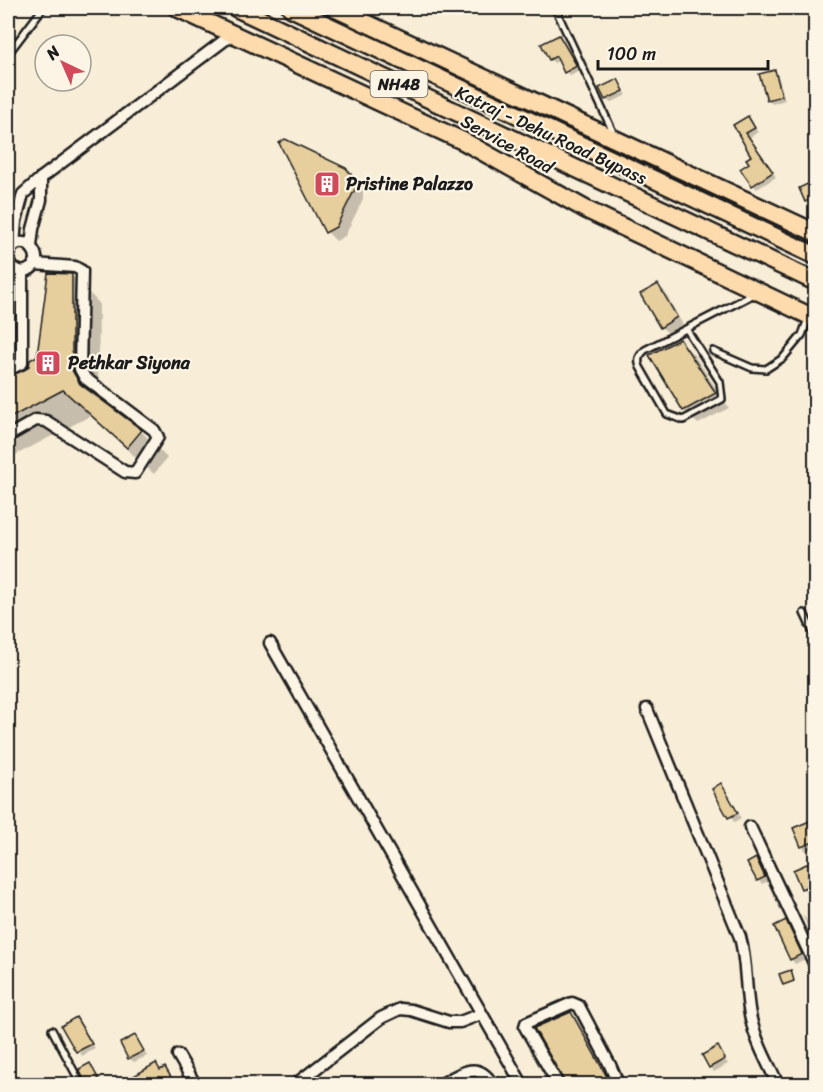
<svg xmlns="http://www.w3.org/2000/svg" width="823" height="1092" font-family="Sriracha,sans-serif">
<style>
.shadow{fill:#0003}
.building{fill:#e6ce9d;stroke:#1c1c1c;stroke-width:1.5}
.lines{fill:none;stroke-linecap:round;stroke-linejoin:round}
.service-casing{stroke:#1c1c1c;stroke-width:10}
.minor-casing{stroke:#1c1c1c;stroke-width:15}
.primary-casing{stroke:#1c1c1c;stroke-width:21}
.trunk-casing{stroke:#1c1c1c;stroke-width:21}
.service{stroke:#fcf5e5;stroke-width:5}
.minor{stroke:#fcf5e5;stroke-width:10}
.primary{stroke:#fedbac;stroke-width:16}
.trunk{stroke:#fedbac;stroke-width:16}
.labels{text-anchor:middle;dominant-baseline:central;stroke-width:4.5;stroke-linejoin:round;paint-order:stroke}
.shield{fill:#fcf5e5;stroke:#5f5d58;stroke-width:1.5}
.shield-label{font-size:16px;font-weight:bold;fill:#1c1c1c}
.street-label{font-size:18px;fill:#1c1c1c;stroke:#fcf5e5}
.poi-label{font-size:18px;font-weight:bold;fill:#1c1c1c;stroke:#fcf5e5;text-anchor:start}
</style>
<rect width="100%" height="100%" fill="#f8edd7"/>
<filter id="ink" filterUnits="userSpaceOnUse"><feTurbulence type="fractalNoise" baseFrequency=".0167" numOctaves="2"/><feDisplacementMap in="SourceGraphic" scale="12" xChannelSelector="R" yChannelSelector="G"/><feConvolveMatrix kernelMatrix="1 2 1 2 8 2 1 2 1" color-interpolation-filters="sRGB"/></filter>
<g filter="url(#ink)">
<g class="shadow">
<polygon points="559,36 580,71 570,76 560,60 554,63 550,59"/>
<polygon points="774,71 778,76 785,100 772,104 768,99"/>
<polygon points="618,81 627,95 610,103 606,99"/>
<polygon points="748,118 758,132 749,138 776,177 757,189 753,185 751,163 753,156 735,125"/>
<polygon points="346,170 363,189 363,199 345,236 336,241 327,232"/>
<polygon points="816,182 816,203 811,205 807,201"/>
<polygon points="72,276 99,303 98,399 141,431 167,458 154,474 90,416 8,459 8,378 11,378 29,368 39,356"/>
<polygon points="658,285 665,292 683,325 668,333 661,327"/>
<polygon points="680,341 694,355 729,408 698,424 684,410"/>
<polygon points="816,603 816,615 811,605"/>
<polygon points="721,785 741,818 734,822 714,789"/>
<polygon points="811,821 816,826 816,847 806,851 802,846"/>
<polygon points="756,860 760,864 768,881 762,884 758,880"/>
<polygon points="816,861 816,888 806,892 802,888"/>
<polygon points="802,914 806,919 813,932 808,928"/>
<polygon points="785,922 790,927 805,959 795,964 791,959"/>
<polygon points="571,1013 585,1028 616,1084 568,1084 536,1028"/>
<polygon points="76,1019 95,1048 82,1056 63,1027"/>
<polygon points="135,1037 147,1056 134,1062 129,1058"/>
<polygon points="718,1048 728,1064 714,1072 710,1067"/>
<polygon points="90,1065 94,1069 102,1084 88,1084 81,1070"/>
<polygon points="156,1065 161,1071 164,1069 176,1084 138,1084 134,1078"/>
<polygon points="474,1080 482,1084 463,1084"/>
</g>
<g class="building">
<polygon points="559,35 577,66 564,73 556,56 549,60 541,44"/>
<polygon points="775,70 782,96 767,100 759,74"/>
<polygon points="618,79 624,91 605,100 599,88"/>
<polygon points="748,116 755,128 746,133 773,172 752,186 740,169 749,163 746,159 751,156 733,125"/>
<polygon points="285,139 346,168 354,178 355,189 336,227 325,233 279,143"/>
<polygon points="816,180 816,197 805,202 799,188"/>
<polygon points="48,273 72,274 72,370 80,384 142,430 127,448 63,390 8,419 8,377 26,369 29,366 30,360 37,356"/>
<polygon points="658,284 677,317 660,328 640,294"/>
<polygon points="680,339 716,393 683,411 649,355"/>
<polygon points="721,783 738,813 728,818 712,789"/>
<polygon points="812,820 816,829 816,841 801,847 793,828"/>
<polygon points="756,858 765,877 757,881 747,863"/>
<polygon points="816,860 816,883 801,889 793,870"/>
<polygon points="786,920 802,954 790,960 774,926"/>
<polygon points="791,970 794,981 783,985 779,974"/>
<polygon points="571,1012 607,1077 595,1084 566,1084 534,1028"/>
<polygon points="76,1017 92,1044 76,1052 61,1026"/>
<polygon points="135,1035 144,1051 128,1059 120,1043"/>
<polygon points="718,1046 725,1059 709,1068 702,1055"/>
<polygon points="90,1063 101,1084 86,1084 79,1069"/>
<polygon points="156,1063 160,1070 165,1067 172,1079 162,1084 136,1084 132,1077"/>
</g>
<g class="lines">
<g class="service-casing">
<g id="service">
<polyline points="555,8 614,134"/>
<polyline points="8,54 43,8"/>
<path d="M 687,330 L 720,382 L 722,399 L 683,420 L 667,414 L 640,367 C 637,359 639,356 645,350 L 754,294"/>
<polyline points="713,351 752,368 766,369 783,358 802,335 808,319"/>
<polyline points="804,613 816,639"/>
<polyline points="52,1030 81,1084"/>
</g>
</g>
<g class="minor-casing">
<g id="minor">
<polyline points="41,178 234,33"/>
<polyline points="14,245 16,221 23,194 41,178 41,200 33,229 31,246"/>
<path d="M 8,254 C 21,223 55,265 22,272 L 12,268 L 8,261"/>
<polyline points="8,370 22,363 22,272"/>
<polyline points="8,436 36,420 46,421 125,472 135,473 158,437 154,430 85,378 80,369 82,271 75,267 34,264"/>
<polyline points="270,643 522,1084"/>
<path d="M 647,709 L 740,937 C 747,963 745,989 750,1015 C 755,1040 767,1062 778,1084"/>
<polyline points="750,827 816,967"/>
<polyline points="178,1055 195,1084"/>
<polyline points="296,1084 381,1018 400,1009 411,1010 449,1022 460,1022 481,1014"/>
<path d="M 442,1084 C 460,1073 478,1060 492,1084"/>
<polyline points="558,1084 525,1027 526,1023 572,1003 579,1006 610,1065 618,1084"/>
</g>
</g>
<g class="primary-casing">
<g id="primary">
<polyline points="177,8 465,142 587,210 816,319"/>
<polyline points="334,8 816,233"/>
</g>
</g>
<g class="trunk-casing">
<g id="trunk">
<polyline points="236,8 816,282"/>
<polyline points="291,8 816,256"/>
</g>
</g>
<use href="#service" class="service"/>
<use href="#minor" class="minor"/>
<use href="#primary" class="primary"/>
<use href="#trunk" class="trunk"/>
</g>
</g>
<defs>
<g id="building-square" transform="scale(1.35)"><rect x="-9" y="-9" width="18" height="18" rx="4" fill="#d1495b" stroke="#fcf5e5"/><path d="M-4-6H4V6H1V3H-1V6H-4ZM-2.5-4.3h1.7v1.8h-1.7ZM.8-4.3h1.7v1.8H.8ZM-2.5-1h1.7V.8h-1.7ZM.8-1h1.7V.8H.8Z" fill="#fff"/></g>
</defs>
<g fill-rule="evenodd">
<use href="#building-square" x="327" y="184"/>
<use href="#building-square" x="48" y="363"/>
</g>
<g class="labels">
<rect class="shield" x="370.5" y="71" width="57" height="26" rx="4.5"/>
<g class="shield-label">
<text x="399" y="84">NH48</text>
</g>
<g class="street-label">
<text transform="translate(551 135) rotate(25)">Katraj - Dehu Road Bypass</text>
<text transform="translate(507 144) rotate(29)">Service Road</text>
</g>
<g class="poi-label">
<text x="346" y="184">Pristine Palazzo</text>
<text x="68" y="363">Pethkar Siyona</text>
</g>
</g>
<rect width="823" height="1092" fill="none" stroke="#fcf5e5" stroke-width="30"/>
<rect x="15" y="15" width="793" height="1062" fill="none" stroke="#1c1c1c" stroke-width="2" filter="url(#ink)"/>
<g transform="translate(63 63) rotate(316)"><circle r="28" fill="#fcf5e5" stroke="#a29e95" stroke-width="1.5"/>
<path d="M0-4.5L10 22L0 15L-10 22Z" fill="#d1495b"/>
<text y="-9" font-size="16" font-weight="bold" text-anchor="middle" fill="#1c1c1c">N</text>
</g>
<path d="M598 60v9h170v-9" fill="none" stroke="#1c1c1c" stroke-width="3"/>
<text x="607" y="60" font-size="18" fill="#1c1c1c" stroke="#fcf5e5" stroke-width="4.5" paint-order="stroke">100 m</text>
</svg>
